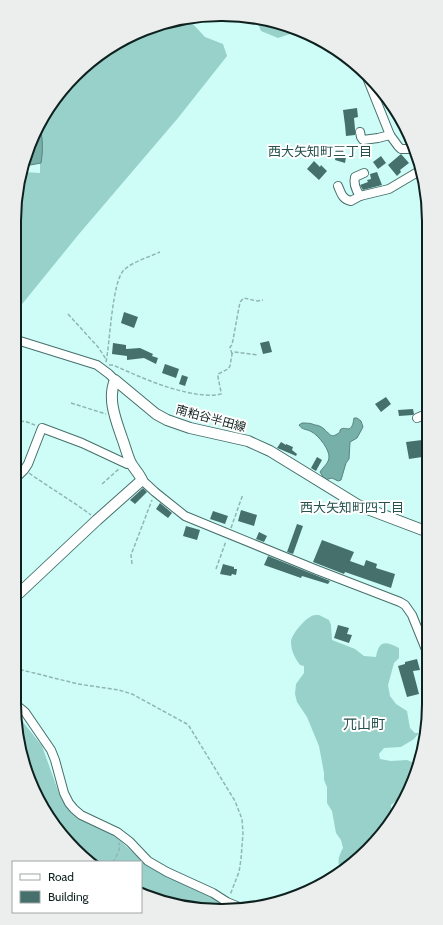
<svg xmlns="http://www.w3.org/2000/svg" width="443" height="925" font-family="Cabin,'Noto Sans JP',sans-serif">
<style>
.forest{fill:#97d1ca}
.water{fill:#77afa9;stroke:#588480}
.building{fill:#46706c}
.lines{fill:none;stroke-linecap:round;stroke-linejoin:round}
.minor-casing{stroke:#45706b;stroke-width:10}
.major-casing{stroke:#45706b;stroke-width:12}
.path{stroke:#90b6b2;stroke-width:1.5;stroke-dasharray:4 2;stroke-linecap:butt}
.minor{stroke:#fff;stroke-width:8}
.major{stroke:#fff;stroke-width:10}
.labels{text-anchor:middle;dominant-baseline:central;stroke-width:4;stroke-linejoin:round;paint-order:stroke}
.street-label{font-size:12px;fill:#0f211f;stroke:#fff}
.neighbourhood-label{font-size:13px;fill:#27524e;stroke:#fff}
.quarter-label{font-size:14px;fill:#27524e;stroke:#fff}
.rim{fill:none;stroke:#0f211f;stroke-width:2}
</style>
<rect width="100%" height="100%" fill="#cefdf8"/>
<g class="forest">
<polygon points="189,20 205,37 223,44 227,56 178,118 79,234 14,314 14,221 24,172 40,173 40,126 75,75 142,30"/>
<polygon points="257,21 301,30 302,30 278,38 261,31"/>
<path d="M 319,615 L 329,620 L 331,625 L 332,640 L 355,649 L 364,656 L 376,657 C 379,640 385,641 399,648 L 399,658 L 394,663 L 388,685 L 390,696 L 396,704 L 407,711 L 410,728 L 415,733 L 419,733 L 414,739 L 401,747 L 384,748 L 379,754 L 380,759 L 391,761 L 407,760 L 414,763 C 415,769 417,780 412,786 C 411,786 407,788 406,789 L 401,799 L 396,801 L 391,805 L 391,818 L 377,840 L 340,869 C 337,861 339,855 343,848 L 341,840 L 336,833 L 332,811 L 327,803 L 327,787 L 324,780 L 324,773 L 319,746 L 307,717 L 297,702 L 295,694 L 296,684 L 304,673 L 304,666 L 300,665 C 295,658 291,651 291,642 C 291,635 304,620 310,617 C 312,615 316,615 319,615 Z"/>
<polygon points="15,712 42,746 60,796 71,809 117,838 149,867 227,905 225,908 181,907 141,890 141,862 91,862 57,830 25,770"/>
</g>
<g class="water">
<path d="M 40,127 C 43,140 43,151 41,163 L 25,166 L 30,142 Z"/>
<path d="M 354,418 L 357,418 L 361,421 L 363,427 L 357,438 L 350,442 L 349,459 L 346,463 L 341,480 L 338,481 L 332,478 L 325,480 L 320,472 C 323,467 328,464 329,458 C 330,450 319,436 312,432 C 307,429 302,430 299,425 L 302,423 C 306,423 311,423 315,425 C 318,425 322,427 324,429 C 331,435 331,439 340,432 L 340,430 C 343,427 346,429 349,429 C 353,427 353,423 354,418 Z"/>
</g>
<g class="building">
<polygon points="357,108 358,117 354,118 355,129 355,135 346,136 345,125 343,110"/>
<polygon points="336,154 346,157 345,163 335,160"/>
<polygon points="401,154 409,163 400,170 401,172 397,176 388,165"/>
<polygon points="381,156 386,163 378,169 373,162"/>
<polygon points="314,161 320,167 321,165 327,171 319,180 307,169"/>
<polygon points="377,172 382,185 363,190 360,185 368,182 367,180 371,179 370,174"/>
<polygon points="124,312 138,317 134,328 121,323"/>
<polygon points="269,341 272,352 263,354 260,343"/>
<polygon points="113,343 126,345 126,349 140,348 153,354 152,356 158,358 156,364 144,358 127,360 127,356 112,354"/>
<polygon points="165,364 179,369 176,378 162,373"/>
<polygon points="182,375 188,377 185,386 179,384"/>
<polygon points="386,397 391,404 381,412 375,404"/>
<polygon points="413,409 414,414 413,415 399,416 398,410"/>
<polygon points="428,436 428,446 421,447 422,457 409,459 406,442 422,440 422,437"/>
<polygon points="281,442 286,445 286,444 293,447 292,450 297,454 296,456 282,450 277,448"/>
<polygon points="317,457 322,460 316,471 311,468"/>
<polygon points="143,488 147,492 135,504 130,500"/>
<polygon points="160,503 172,513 168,518 156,509"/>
<polygon points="241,510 257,515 254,526 238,521"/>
<polygon points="213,511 228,516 225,524 210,519"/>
<polygon points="297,524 303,526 293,554 287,552"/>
<polygon points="186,526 200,530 197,540 183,536"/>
<polygon points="259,532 267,536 264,542 256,539"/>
<polygon points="322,540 354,552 350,561 364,566 366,560 377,564 376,568 395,574 391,588 345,572 344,574 313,562"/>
<polygon points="268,556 330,581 328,584 302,576 301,578 264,565"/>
<polygon points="223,564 234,567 234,569 237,569 236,575 232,574 231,576 220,574"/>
<polygon points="338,625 349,628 347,634 352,635 349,643 334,638"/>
<polygon points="417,659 420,670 413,671 419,694 407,697 398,666 405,664 405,662"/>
</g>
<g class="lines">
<g class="minor-casing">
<g id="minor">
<polyline points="366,75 390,135 398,146 401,149 407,149 415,148"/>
<polyline points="360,132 361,137 363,140 378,138 390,135"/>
<path d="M 338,186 C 341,193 342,199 351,201 L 360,196 L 389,189 L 421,170"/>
<path d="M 360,196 C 356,190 353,184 355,177 L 364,173"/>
<polyline points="14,338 20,341 97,365 109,374 115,380"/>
<polyline points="417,418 428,413"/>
<polyline points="14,480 24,470 28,464 42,428 82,443 127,464 130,462"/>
<polyline points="142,480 155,492 185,516 317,570 400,602 405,605 412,615 429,657"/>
<polyline points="14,703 25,712 51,750 55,760 64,793 69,803 74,809 81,815 117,832 130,842 148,861 167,872 213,893 227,902 244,909"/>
</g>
</g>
<g class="major-casing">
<path id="major" d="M 14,598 L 97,520 L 142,480 C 139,473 133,468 130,461 C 127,454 125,446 122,438 C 116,420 107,399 115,380 L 156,414 L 167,420 L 190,428 L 248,441 L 270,451 L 358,505 L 370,510 L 428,532"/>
</g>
<g class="path">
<polyline points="68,314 98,347 106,359"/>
<polyline points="232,354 230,347 232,345 240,302 244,298 257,301 263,300"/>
<path d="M 106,362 C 110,343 112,281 124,270 C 132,262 149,257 160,252"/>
<path d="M 109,365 L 113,365 C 140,377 166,389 196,394 C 204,395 213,396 221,394 L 221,392 L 218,377 L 218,374 L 228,369 L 230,366 L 232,354 L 234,352 L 258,355"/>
<polyline points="71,403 106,414"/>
<polyline points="14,420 27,422 35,425"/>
<path d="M 29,473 C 50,488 71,500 91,515"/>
<polyline points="102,484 120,468"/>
<polyline points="231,528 243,494"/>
<polyline points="132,564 131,555 152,500"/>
<polyline points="216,569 226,541"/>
<polyline points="14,668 78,684 119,690 132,694 187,724 189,726 235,801 242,819 243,833 241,859 239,872 230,895"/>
<path d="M 113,862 C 116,857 121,850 119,843"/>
</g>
<use href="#minor" class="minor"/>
<use href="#major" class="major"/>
</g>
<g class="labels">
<g class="street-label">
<text transform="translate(211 418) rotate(15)">南粕谷半田線</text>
</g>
<g class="neighbourhood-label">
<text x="320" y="151">西大矢知町三丁目</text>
<text x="352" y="507">西大矢知町四丁目</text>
</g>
<g class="quarter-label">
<text x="364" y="724">兀山町</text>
</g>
</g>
<path d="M0 0H443V925H0ZM221 21H222A200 200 0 0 1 422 221V704A200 200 0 0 1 222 904H221A200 200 0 0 1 21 704V221A200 200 0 0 1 221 21Z" fill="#eceded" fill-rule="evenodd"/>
<path class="rim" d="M221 21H222A200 200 0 0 1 422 221V704A200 200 0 0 1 222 904H221A200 200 0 0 1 21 704V221A200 200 0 0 1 221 21Z"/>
<rect x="12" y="861" width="130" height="52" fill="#ffffff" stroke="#9fa6a5"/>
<rect x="20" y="874" width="20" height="6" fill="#ffffff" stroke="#9fa6a5"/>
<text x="48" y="881" font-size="12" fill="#0f211f">Road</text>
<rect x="20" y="891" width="20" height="12" fill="#46706c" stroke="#9fa6a5"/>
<text x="48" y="901" font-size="12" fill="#0f211f">Building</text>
</svg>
